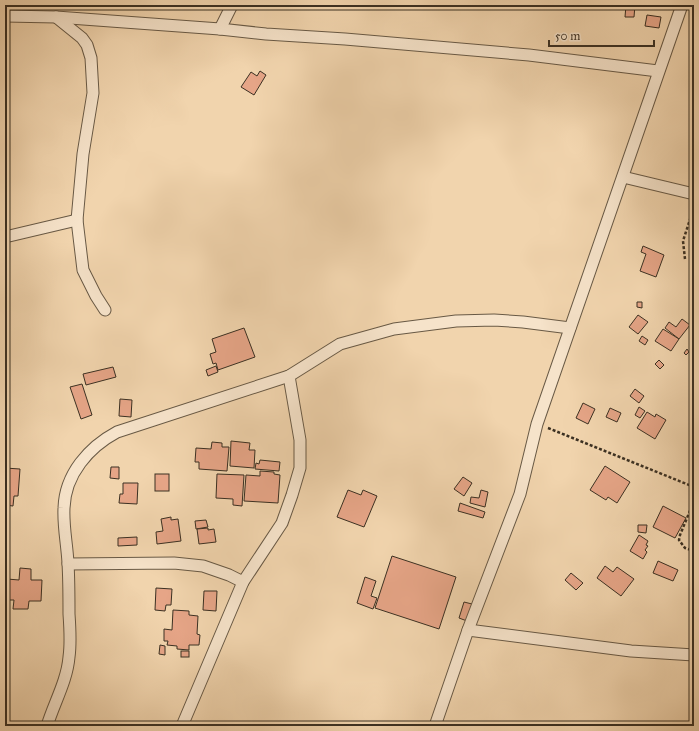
<svg xmlns="http://www.w3.org/2000/svg" width="699" height="731" font-family="'IM FELL Great Primer',serif">
<style>
.building{fill:#e6a587;stroke:#3b3022}
.lines{fill:none;stroke-linecap:round;stroke-linejoin:round}
.street-casing{stroke:#685945;stroke-width:13}
.path{stroke:#3b3022;stroke-width:2.5;stroke-dasharray:3 2;stroke-linecap:butt}
.street{stroke:#f6e3ca;stroke-width:11}
</style>
<rect width="100%" height="100%" fill="#f1d4ad"/>
<filter id="stains"><feTurbulence type="fractalNoise" baseFrequency=".005" numOctaves="4"/><feColorMatrix values="0 0 0 0 .2 0 0 0 0 .09 0 0 0 0 .02 0 0 0 .5 -.17"/></filter>
<radialGradient id="worn" r=".72"><stop offset=".6" stop-color="#630" stop-opacity="0"/><stop offset="1" stop-color="#630" stop-opacity=".3"/></radialGradient>
<g class="building">
<polygon points="626,5 635,5 634,17 625,17"/>
<polygon points="647,15 661,17 659,28 645,26"/>
<polygon points="260,71 266,75 254,95 241,87 251,72 257,76"/>
<polygon points="643,246 664,255 656,277 640,271 646,254 641,252"/>
<polygon points="637,302 642,302 642,308 637,307"/>
<polygon points="638,315 648,322 638,334 629,327"/>
<polygon points="682,319 690,325 679,339 665,328 669,322 676,327"/>
<polygon points="244,328 255,357 218,370 216,363 213,364 210,354 216,352 212,339"/>
<polygon points="663,329 679,339 671,351 655,341"/>
<polygon points="642,336 648,340 645,345 639,341"/>
<polygon points="687,349 689,352 686,355 684,353"/>
<polygon points="659,360 664,365 660,369 655,364"/>
<polygon points="216,366 218,372 208,376 206,370"/>
<polygon points="113,367 116,377 86,385 83,374"/>
<polygon points="82,384 92,415 81,419 70,387"/>
<polygon points="635,389 644,396 639,403 630,396"/>
<polygon points="120,399 132,400 131,417 119,416"/>
<polygon points="583,403 595,409 588,424 576,418"/>
<polygon points="639,407 645,411 640,418 635,415"/>
<polygon points="610,408 621,413 617,422 606,417"/>
<polygon points="647,412 655,417 656,414 666,420 655,439 637,428"/>
<polygon points="231,441 250,443 249,450 255,450 254,468 230,466"/>
<polygon points="212,442 222,443 222,447 229,447 227,471 199,469 199,462 195,462 196,448 211,449"/>
<polygon points="260,460 280,462 279,471 255,469 256,463 259,464"/>
<polygon points="605,466 630,482 617,503 608,497 606,500 590,490"/>
<polygon points="111,467 119,467 119,479 110,478"/>
<polygon points="5,468 20,469 18,496 14,496 13,506 5,505"/>
<polygon points="260,471 274,472 274,474 280,475 278,503 244,501 246,475 260,476"/>
<rect x="155" y="474" width="14" height="17"/>
<polygon points="217,474 244,475 242,506 233,505 233,499 216,498"/>
<polygon points="463,477 472,483 464,496 454,489"/>
<polygon points="123,483 138,483 137,504 119,503 120,494 123,494"/>
<polygon points="348,490 361,495 363,490 377,496 364,527 337,517"/>
<polygon points="481,490 488,492 485,507 470,503 471,497 479,498"/>
<polygon points="460,503 485,512 483,518 458,511"/>
<polygon points="663,506 686,518 675,538 653,527"/>
<polygon points="171,517 171,520 178,519 181,541 157,544 156,532 163,531 161,519"/>
<polygon points="206,520 208,527 196,529 195,521"/>
<polygon points="638,525 647,525 646,533 638,532"/>
<polygon points="208,528 208,530 214,529 216,542 199,544 197,529"/>
<polygon points="639,535 648,541 646,545 648,546 645,550 647,552 643,559 630,551"/>
<polygon points="137,537 137,545 118,546 118,538"/>
<polygon points="392,556 456,577 439,629 375,608"/>
<polygon points="658,561 678,570 673,581 653,573"/>
<polygon points="605,566 613,572 617,567 634,579 621,596 597,578"/>
<polygon points="20,568 31,569 31,580 42,580 41,601 29,601 28,609 13,609 14,600 6,600 7,579 19,580"/>
<polygon points="571,573 583,583 576,590 565,580"/>
<polygon points="365,577 376,581 371,596 377,598 373,609 357,603"/>
<polygon points="156,588 172,589 171,605 166,605 165,611 155,610"/>
<polygon points="204,591 217,591 216,611 203,610"/>
<polygon points="464,602 472,604 467,621 459,618"/>
<polygon points="173,610 189,611 189,615 198,616 197,634 200,635 199,645 189,645 189,650 177,649 177,646 167,645 168,641 164,641 164,629 172,630"/>
<polygon points="160,645 165,646 165,655 159,654"/>
<rect x="181" y="651" width="8" height="6"/>
</g>
<g class="lines">
<g class="street-casing">
<g id="street">
<polyline points="5,16 56,17 220,29 266,34 345,39 529,55 658,71"/>
<polyline points="56,17 82,38 87,45 91,58 93,93 83,154 77,220 83,270 96,296 105,310"/>
<polyline points="220,29 232,5"/>
<polyline points="623,177 694,194"/>
<polyline points="5,237 77,220"/>
<polyline points="68,564 174,563 203,566 229,575 243,582"/>
<polyline points="468,630 631,651 694,655"/>
<path d="M 47,726 C 54,703 67,681 69,657 C 71,643 70,628 69,614 C 69,597 69,580 68,563 C 67,544 63,526 64,508 C 65,474 89,447 117,432 L 289,376 L 340,344 L 394,329 L 456,321 L 494,320 L 523,322 L 570,328"/>
<polyline points="182,726 243,582 282,523 292,495 300,468 300,440 289,376"/>
<polyline points="435,726 468,630 520,494 537,424 682,5"/>
</g>
</g>
<g class="path">
<polyline points="685,259 683,241 694,207"/>
<polyline points="548,428 694,487"/>
<polyline points="694,501 680,535 679,540 685,548 694,551"/>
</g>
<use href="#street" class="street"/>
</g>
<rect width="699" height="731" fill="none" stroke="#f1d4ad" stroke-width="20"/>
<rect x="6" y="6" width="687" height="719" fill="none" stroke="#3b3022" stroke-width="2"/>
<rect x="10" y="10" width="679" height="711" fill="none" stroke="#3b3022"/>
<path d="M549 40v6h105v-6" fill="none" stroke="#3b3022" stroke-width="2"/>
<text x="555" y="40" font-size="12" fill="#3b3022" stroke="#f6e3ca" stroke-width="3" paint-order="stroke">50 m</text>
<rect width="100%" height="100%" filter="url(#stains)"/>
<rect width="100%" height="100%" fill="url(#worn)"/>
</svg>
